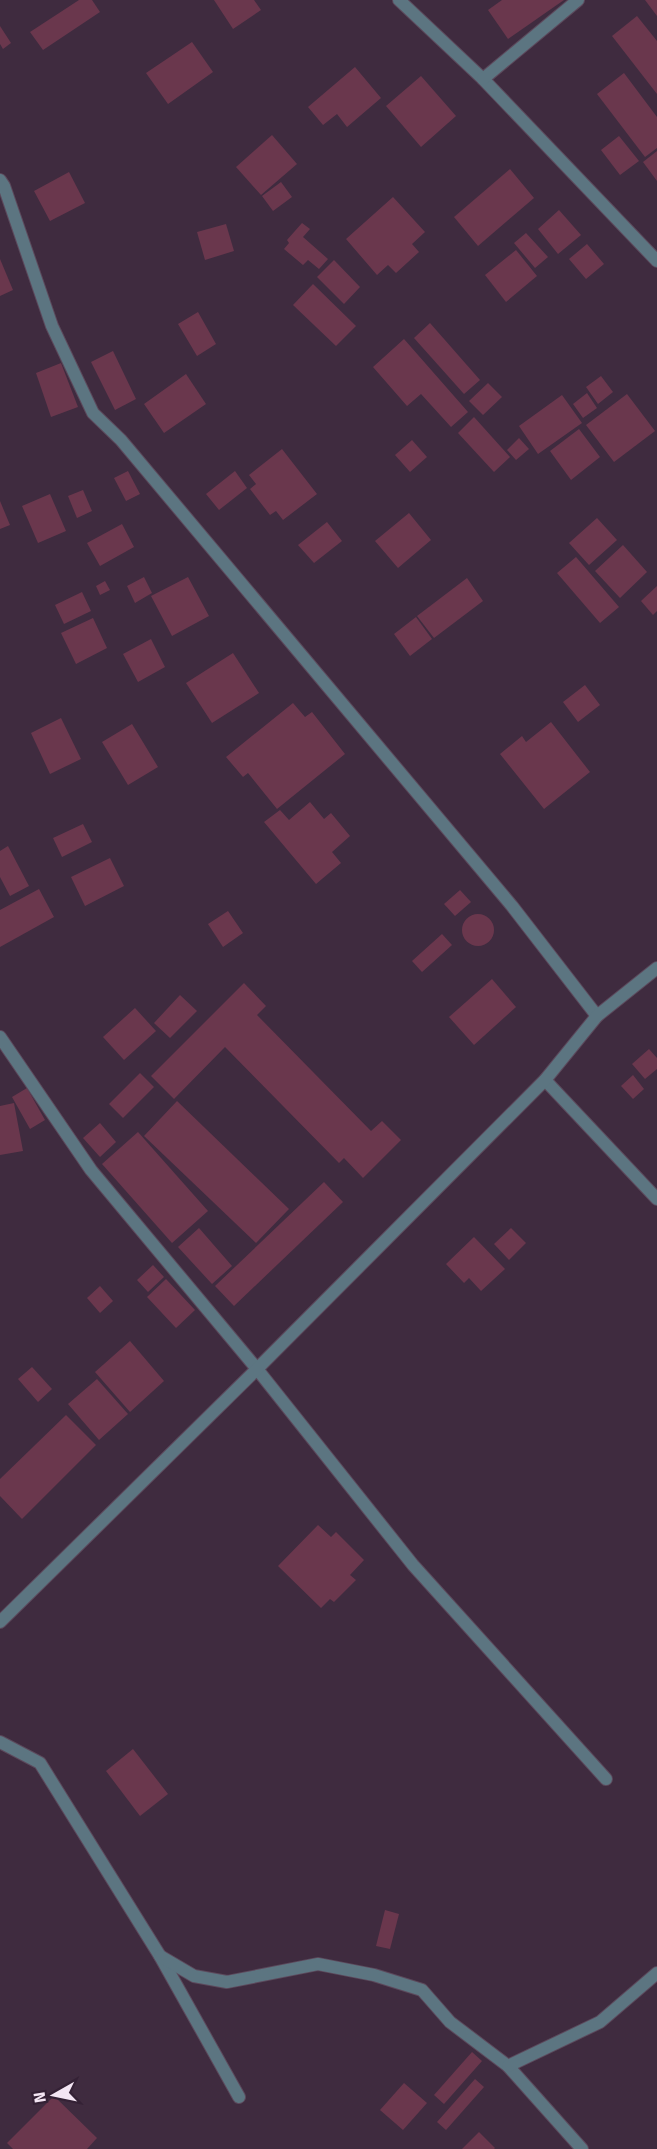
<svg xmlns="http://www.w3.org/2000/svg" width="657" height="2149" font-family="'Fira Sans',sans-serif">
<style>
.building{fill:#6a374d}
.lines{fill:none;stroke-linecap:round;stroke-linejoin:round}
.minor-casing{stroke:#5c495c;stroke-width:14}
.minor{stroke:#5c7581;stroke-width:12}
</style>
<rect width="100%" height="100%" fill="#3f2b3f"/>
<g class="building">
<polygon points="79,0 92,0 100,12 43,50 30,32"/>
<polygon points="214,0 254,0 261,10 233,29"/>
<polygon points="502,0 564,0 508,39 488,10"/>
<polygon points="645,0 657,0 657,16"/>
<polygon points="637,16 657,41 657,94 612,36"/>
<polygon points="0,26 11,43 3,49 0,44"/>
<polygon points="192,42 213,72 168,104 146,73"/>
<polygon points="355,67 381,98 347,127 337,114 323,125 308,107"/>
<polygon points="624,73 657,117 657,148 645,157 597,94"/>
<polygon points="421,76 456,116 421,147 386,106"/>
<polygon points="272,135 297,164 261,195 236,167"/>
<polygon points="619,136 639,161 620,175 601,150"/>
<polygon points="657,151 657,181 643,162"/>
<polygon points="510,169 534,198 478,246 454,217"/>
<polygon points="69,172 85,203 50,221 34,191"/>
<polygon points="281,182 292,197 273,211 262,196"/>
<polygon points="393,197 425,232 412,244 419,252 396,273 388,265 377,275 346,239"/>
<polygon points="559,210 581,235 558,254 538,229"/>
<polygon points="302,223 310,229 303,237 328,259 319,269 308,260 303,265 284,249 289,243 287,240"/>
<polygon points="226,224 234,251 205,260 197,232"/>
<polygon points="526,233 548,257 535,268 514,243"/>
<polygon points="587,244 604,264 586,279 569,259"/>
<polygon points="516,250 537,276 506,302 485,275"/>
<polygon points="0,259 13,290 0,296"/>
<polygon points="334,260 360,287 344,304 317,277"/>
<polygon points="313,284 356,326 336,346 293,305"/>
<polygon points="198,312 216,344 197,356 178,324"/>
<polygon points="430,323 480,380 464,394 414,338"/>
<polygon points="404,339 468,412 451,427 421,394 407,406 373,367"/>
<polygon points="113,351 136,399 115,410 91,362"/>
<polygon points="61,363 78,407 51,417 36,373"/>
<polygon points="186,374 206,404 164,433 144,404"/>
<polygon points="601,376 613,392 598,404 586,387"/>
<polygon points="488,383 502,397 483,415 469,401"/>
<polygon points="587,393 597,408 583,418 573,404"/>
<polygon points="627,394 655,431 614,462 586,425"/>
<polygon points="562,395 582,423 538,454 519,426"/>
<polygon points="474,417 510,457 494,472 458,433"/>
<polygon points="579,429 600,457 571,480 550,451"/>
<polygon points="519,438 529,449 516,460 507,450"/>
<polygon points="412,440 427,457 410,472 395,455"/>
<polygon points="282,449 317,494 283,520 276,511 270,515 250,489 256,484 249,475"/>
<polygon points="128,471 140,494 126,501 114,478"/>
<polygon points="235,471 247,488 219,510 206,494"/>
<polygon points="83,490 92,511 77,518 68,496"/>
<polygon points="50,494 66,531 38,543 22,506"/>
<polygon points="0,501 10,525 0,529"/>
<polygon points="409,513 431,540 398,568 375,541"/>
<polygon points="597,518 617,540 589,565 569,543"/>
<polygon points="327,522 342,541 314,563 298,545"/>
<polygon points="122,524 134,547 100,566 87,543"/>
<polygon points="623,545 647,572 620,598 595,571"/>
<polygon points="576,557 619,607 600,623 557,573"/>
<polygon points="144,577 152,593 135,603 127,586"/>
<polygon points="188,577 209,616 172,636 151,596"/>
<polygon points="467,578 483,601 434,638 417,616"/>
<polygon points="105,581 110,590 100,595 96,586"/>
<polygon points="657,586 657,611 653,615 641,601"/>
<polygon points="82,592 91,611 64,624 55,605"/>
<polygon points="416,617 432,639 410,656 394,634"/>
<polygon points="93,618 107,648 76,664 61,633"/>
<polygon points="151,639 165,667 138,682 123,654"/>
<polygon points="233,653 259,693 212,723 186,683"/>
<polygon points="585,685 600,705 578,722 563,702"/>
<polygon points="293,703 305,717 312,712 345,754 277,809 248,773 243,777 226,757"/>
<polygon points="61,718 81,759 50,774 31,733"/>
<polygon points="551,722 590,772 544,809 500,754 522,736 526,742"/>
<polygon points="132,724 158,767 128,785 102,742"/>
<polygon points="310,802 324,819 331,813 350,836 332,852 341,863 316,884 264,822 280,810 289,820"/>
<polygon points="83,824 92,842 62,857 53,838"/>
<polygon points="8,846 29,886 10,896 0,877 0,851"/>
<polygon points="110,858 124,886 85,906 71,877"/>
<polygon points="39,889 54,917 0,947 0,910"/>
<polygon points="460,890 471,902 455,916 444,904"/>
<polygon points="228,911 243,933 223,947 208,924"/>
<circle cx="478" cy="930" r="16"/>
<polygon points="442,934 452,945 422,972 412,961"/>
<polygon points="492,979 516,1007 474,1045 449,1017"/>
<polygon points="244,983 266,1006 257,1015 371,1131 382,1121 401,1140 363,1178 344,1158 339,1163 225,1047 174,1099 151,1076"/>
<polygon points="180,995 197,1011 170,1038 154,1023"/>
<polygon points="135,1008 156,1031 124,1060 103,1037"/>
<polygon points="649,1049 657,1058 657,1069 645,1079 632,1064"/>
<polygon points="140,1073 154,1087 123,1118 109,1104"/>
<polygon points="633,1075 644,1089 633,1099 621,1086"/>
<polygon points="27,1088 45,1120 30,1129 12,1097"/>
<polygon points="177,1101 289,1209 256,1243 144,1136"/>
<polygon points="14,1103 23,1151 0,1155 0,1106"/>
<polygon points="100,1123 116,1142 100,1157 83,1138"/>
<polygon points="138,1132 208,1211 172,1243 102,1164"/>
<polygon points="324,1182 343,1202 234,1306 215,1286"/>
<polygon points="199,1228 232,1266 212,1284 178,1247"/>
<polygon points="511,1228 526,1243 509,1260 494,1244"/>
<polygon points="474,1237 505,1269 481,1291 469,1278 464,1283 446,1264"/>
<polygon points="153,1265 164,1277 148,1292 137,1280"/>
<polygon points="166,1279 195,1310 176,1328 147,1297"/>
<polygon points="100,1286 113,1301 100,1313 87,1298"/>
<polygon points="130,1341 164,1381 130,1412 95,1372"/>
<polygon points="32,1367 52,1389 38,1402 18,1379"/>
<polygon points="97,1379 128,1414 99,1440 68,1404"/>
<polygon points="66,1415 96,1445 22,1519 0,1496 0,1479"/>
<polygon points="318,1525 331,1537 336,1532 364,1560 350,1575 356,1580 334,1602 330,1599 321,1608 278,1566"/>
<polygon points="133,1749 168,1794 140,1816 106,1771"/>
<polygon points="385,1910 399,1914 390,1949 376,1946"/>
<polygon points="472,2052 482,2061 444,2104 434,2095"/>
<polygon points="475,2079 484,2087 446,2130 437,2122"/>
<polygon points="404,2083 427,2103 403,2130 380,2110"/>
<polygon points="54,2096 97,2138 87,2149 13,2149 7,2143"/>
<polygon points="479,2132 495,2148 494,2149 462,2149"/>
</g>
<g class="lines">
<g class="minor-casing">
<g id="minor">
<polyline points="399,0 483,79 657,261"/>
<polyline points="483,79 578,0"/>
<polyline points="0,180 4,186 52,326 93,413 121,440 512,906 597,1016"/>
<polyline points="0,1037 91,1170 257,1369 413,1565 606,1779"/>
<polyline points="545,1080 657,1199"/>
<polyline points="0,1622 257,1369 545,1080 597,1016 657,968"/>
<polyline points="0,1742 40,1763 160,1956 239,2097"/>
<polyline points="160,1956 194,1976 227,1982 318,1964 374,1975 422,1990 450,2022 508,2066 582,2149"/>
<polyline points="508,2066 600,2022 657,1973"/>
</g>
</g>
<use href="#minor" class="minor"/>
</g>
<g transform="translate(54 2095) rotate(261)" stroke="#342135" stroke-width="4.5" paint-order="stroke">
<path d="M0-4.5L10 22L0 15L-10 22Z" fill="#f3e5f3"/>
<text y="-9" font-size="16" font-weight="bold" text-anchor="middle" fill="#f3e5f3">N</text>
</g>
</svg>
